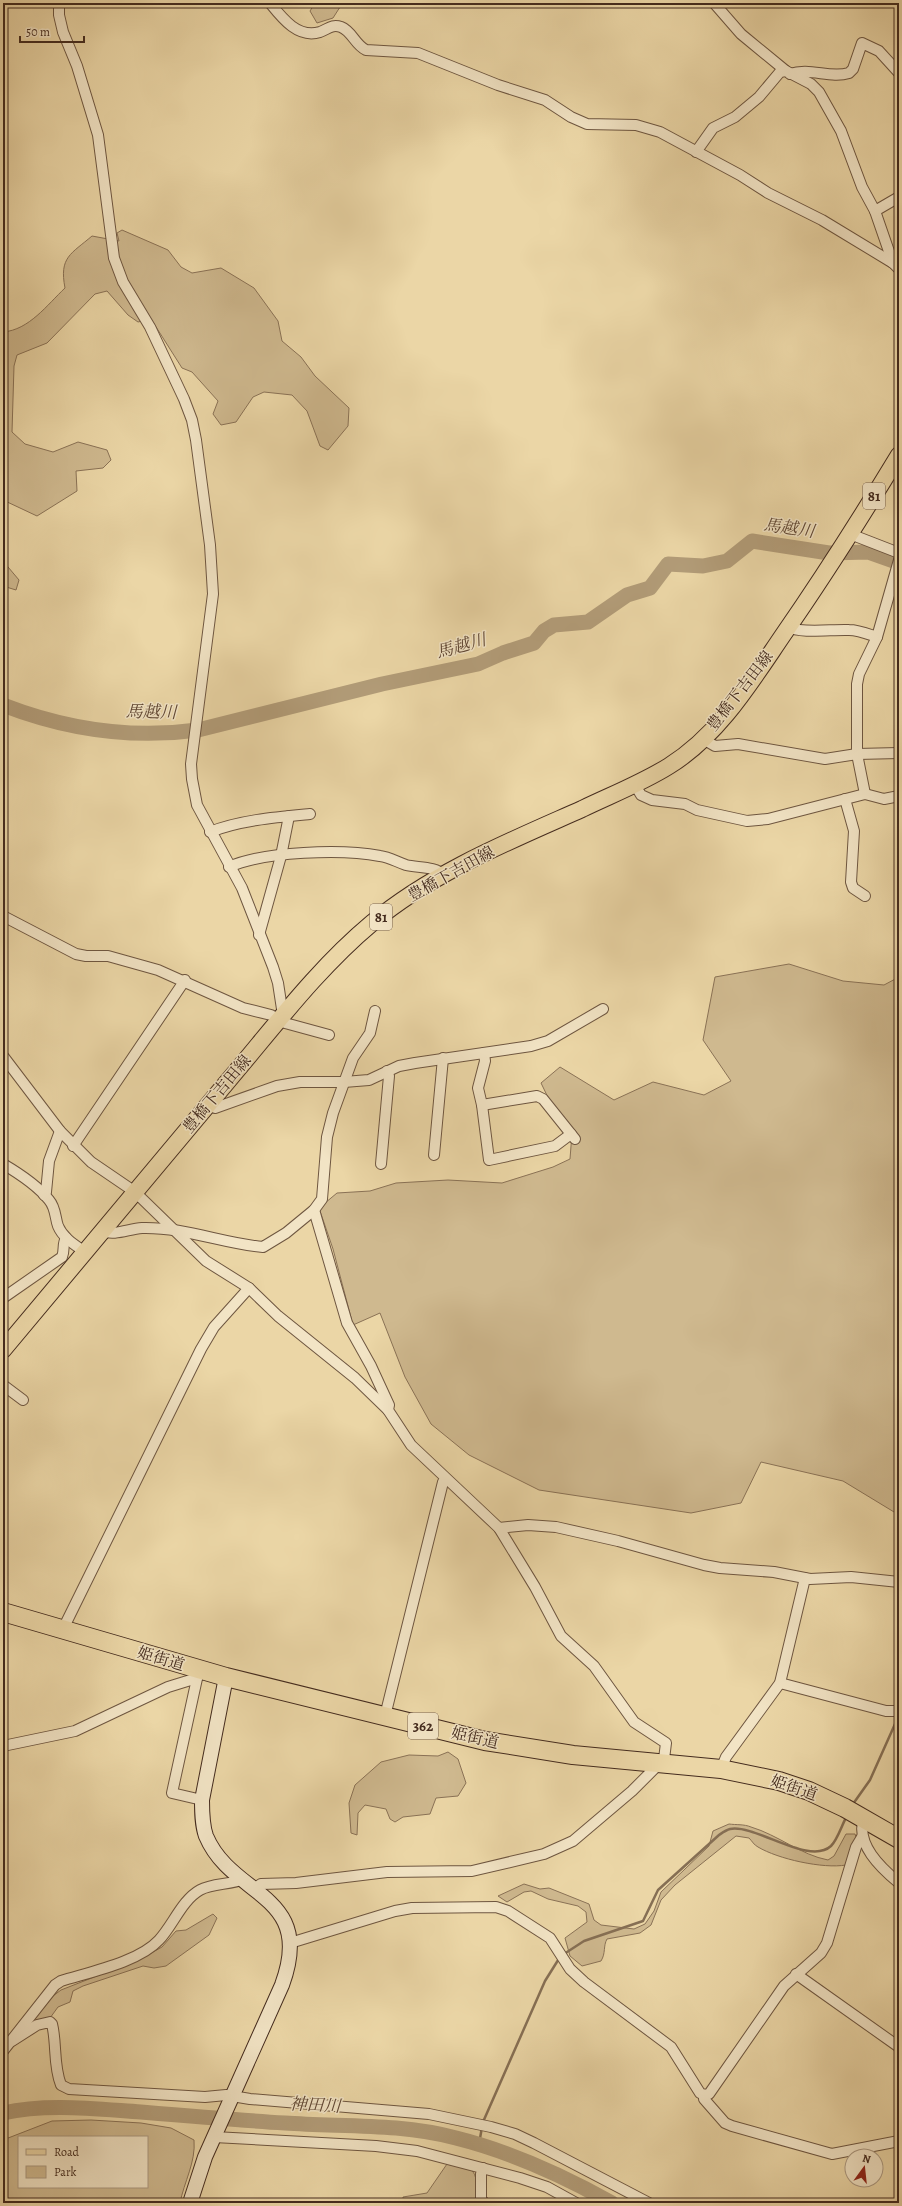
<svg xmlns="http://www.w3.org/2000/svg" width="902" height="2206" font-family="Alegreya,'Noto Serif JP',serif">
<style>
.green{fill:#cfb98f;stroke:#8a7256;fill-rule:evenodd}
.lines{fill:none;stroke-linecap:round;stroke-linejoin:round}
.stream{stroke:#866f54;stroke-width:2.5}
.river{stroke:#b29c78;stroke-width:15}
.street-casing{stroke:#6e5640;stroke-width:12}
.secondary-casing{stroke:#442b1e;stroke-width:16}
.primary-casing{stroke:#442b1e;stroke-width:18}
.highway-casing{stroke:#442b1e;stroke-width:20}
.street{stroke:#f2e4c5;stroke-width:10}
.secondary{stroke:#f2e4c5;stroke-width:14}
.primary{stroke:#ebd6a6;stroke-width:16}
.highway{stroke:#ebd6a6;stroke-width:18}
.labels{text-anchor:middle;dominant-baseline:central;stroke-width:3;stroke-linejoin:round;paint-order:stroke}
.shield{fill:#f2e4c5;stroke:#786250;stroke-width:1}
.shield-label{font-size:15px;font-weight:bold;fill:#442b1e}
.street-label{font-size:16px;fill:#442b1e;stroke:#f2e4c5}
.water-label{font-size:17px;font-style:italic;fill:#604734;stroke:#f2e4c5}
</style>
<rect width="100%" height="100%" fill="#ebd6a6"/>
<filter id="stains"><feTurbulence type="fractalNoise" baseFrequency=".005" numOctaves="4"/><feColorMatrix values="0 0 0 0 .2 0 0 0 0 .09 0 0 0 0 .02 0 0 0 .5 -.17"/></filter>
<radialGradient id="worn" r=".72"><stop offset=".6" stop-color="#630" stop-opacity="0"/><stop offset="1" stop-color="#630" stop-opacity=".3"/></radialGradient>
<g class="green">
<polygon points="315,3 339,3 340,7 333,18 317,23 310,11"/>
<path d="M 122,230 L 168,250 L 181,267 L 192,273 L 221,268 L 254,288 L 278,321 L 282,341 L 301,357 L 315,376 L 349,408 L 348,426 L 328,450 L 320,446 L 307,411 L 292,395 L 264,392 L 253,397 L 236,422 L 221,425 L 213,414 L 218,401 L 192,372 L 182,368 L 151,319 L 138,322 L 128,315 L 107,291 L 95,294 L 47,343 L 17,355 L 14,366 L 12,432 L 25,444 L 53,452 L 78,442 L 107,450 L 111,460 L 103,468 L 76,471 L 77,491 L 37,516 L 3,500 L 3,332 C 29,330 47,305 65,288 C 59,257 71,254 92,236 L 119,241 L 117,233 Z"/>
<polygon points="3,561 19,580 16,590 3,586"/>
<polygon points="789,964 843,981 884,985 899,977 899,1515 843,1481 761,1462 741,1503 691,1513 539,1490 469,1455 431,1424 405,1377 380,1313 353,1325 333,1249 319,1208 337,1193 370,1191 396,1183 448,1180 502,1183 553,1167 570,1159 572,1133 557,1116 541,1083 560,1067 614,1100 653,1082 704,1095 731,1081 703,1040 715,977"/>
<polygon points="448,1752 458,1759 466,1783 458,1796 436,1798 430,1814 403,1817 395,1822 390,1819 386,1809 365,1805 358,1813 357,1835 351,1833 349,1803 355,1785 381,1762 409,1755 438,1756"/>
<path d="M 729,1824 C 736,1825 744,1824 751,1827 C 778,1835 801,1855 828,1860 L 834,1856 L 846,1834 L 855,1834 L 857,1840 L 846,1865 C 823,1869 778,1859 758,1847 C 754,1845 752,1841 749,1838 L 736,1836 L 675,1885 L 661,1900 L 651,1925 L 640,1933 L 607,1939 C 603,1946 606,1953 601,1961 L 582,1966 L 570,1956 L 565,1938 L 587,1922 L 586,1912 L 578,1906 L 548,1899 L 531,1891 L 524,1892 L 507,1902 L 498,1896 L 524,1884 L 540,1889 L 549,1888 L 589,1904 L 594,1920 L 601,1925 L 634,1929 L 645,1924 L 654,1911 L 661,1892 L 709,1846 L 713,1831 Z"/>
<polygon points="213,1914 217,1918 209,1935 166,1966 154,1968 143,1966 83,1986 73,1991 70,2002 58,2007 50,2018 31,2023 53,1996 61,1990 140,1959 162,1947 176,1931 186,1930"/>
<path d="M 91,2120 L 141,2123 L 171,2128 L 194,2140 C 196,2162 184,2182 180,2203 L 3,2203 L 3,2140 L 52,2121 ZM 19,2137 L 147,2137 L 147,2187 L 19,2187 Z"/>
<path d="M 447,2164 C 472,2170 476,2165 477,2192 L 488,2198 L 492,2203 L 403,2203 L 403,2197 L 427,2193 Z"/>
</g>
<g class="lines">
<g class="stream">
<polyline points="853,1804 870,1780 899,1715"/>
<path d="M 564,1954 L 584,1941 L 643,1921 L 658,1890 L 719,1835 C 722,1833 726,1830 730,1829 C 756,1824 809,1866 831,1846 C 838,1839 842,1824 847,1816"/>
<polyline points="483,2122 545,1981 560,1957"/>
<polyline points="479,2144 482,2127"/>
</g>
<g class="river">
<path d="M 3,705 C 65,729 132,739 198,730 L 382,684 L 478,664 L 503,653 L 534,643 L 544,631 L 554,625 L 588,622 L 627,595 L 650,588 L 668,564 L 703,566 L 727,561 L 752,541 L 829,553 L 868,552 L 899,563"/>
<path d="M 3,2113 C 47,2103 96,2109 141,2112 C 189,2116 237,2120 285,2123 C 342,2127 400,2123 456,2138 C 512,2152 562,2175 612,2203"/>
</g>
<g class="street-casing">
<g id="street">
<polyline points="59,3 59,15 63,32 77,66 98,135 114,258 123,282 150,327 184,399 192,420 196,440 210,545 213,594 191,764 192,779 197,805 242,888 273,967 278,983 282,1009 286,1013"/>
<path d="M 270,3 C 282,18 298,39 320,32 C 328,29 332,24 341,27 C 352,31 355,45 366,50 L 418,53 L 498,85 L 545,100 L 571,117 L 587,124 L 636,125 L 660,132 L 740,175 L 768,193 L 822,220 L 893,263 L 899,269"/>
<polyline points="714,3 741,34 786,71 811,84 819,92 841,131 862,187 875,211"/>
<path d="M 790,74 C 810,67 830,79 849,73 L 853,69 L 862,43 L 879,51 L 899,73"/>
<polyline points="696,152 713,128 735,117 759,97 780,72 786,71"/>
<polyline points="893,263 875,211 899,197"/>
<polyline points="850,534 899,553"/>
<path d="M 789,627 C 800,634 834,629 849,630 C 858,630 868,634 877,637"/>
<polyline points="703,739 715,746 738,744 825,759 857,754 899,753"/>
<polyline points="635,785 641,795 652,800 685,804 697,810 747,821 768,819 865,794 884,799 899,796"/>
<polyline points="865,794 857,754 857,684 859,674 877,637 899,560"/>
<polyline points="845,799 854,831 851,882 853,888 865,896"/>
<path d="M 210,832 C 240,820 278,817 310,814"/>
<path d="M 229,867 C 264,851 343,849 380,856 C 389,857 397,862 406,865 C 417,868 435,866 444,875"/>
<polyline points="3,916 76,954 86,956 108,956 158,970 243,1008 271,1015 285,1023 329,1035"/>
<polyline points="259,935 281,856 289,816"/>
<polyline points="484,1053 485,1061 478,1088 482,1105 489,1160 555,1146 571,1134"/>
<polyline points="3,1056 60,1131 91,1162 135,1192 206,1261 249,1288 278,1316 355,1378 388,1410"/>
<polyline points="208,1105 215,1108 277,1086 300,1082 344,1082 369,1080 399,1066 415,1063 531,1046 548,1041 603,1009"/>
<polyline points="482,1105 537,1096 543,1099 575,1139"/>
<polyline points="73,1146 185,980"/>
<polyline points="434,1155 443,1058"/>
<path d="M 3,1164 C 20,1174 37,1185 49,1200 C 56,1208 55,1218 58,1226 C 63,1238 75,1245 85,1252"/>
<polyline points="381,1164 389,1076 387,1071"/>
<polyline points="44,1195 46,1192 49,1161 60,1131"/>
<path d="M 102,1231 C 115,1236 128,1229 142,1228 C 185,1227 221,1243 263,1247 L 286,1233 L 314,1210 L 322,1199 L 327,1137 L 333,1113 L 353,1058 L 370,1033 L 375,1011"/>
<path d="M 3,1298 L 62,1257 C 65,1250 62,1244 66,1238"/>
<polyline points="3,1385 23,1400"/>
<polyline points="499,1528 528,1525 556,1527 618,1541 704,1565 720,1568 774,1572 810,1579 851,1577 899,1582"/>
<polyline points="63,1629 201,1349 214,1327 249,1288"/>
<polyline points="198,1674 172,1793 202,1800"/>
<polyline points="780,1683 886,1711 899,1711"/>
<polyline points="385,1716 443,1482 447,1480"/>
<polyline points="3,1746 75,1731 168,1687 197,1678"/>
<polyline points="721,1769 726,1757 780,1683 805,1578"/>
<path d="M 864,1818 C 855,1844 881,1868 899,1883"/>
<polyline points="255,1888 261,1884 296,1883 387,1872 472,1871 544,1854 573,1841 632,1791 664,1759 666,1743 634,1722 594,1666 561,1636 535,1587 499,1528 411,1445 388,1410 389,1405 371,1366 347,1323 314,1210"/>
<polyline points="290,1943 395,1911 412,1908 496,1907 508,1911 550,1938 570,1969 584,1982 671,2047 700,2093 704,2095 704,2099 725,2123 732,2126 832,2154 899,2141"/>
<polyline points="796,1974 899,2047"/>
<path d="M 12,2041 L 37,2025 L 50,2022 L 52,2024 C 57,2044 53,2065 61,2085 L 69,2089 L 205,2097 L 226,2095 L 250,2099 L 429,2114 L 491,2127 L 515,2134 L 534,2143 L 649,2203"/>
<path d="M 3,2051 L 55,1985 L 61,1981 C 90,1972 139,1962 159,1940 C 173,1925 182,1900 200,1890 C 213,1883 230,1885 244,1879"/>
<polyline points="704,2095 709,2094 784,1986 821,1953 827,1943 856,1847 862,1837"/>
<polyline points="214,2137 376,2146 417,2151 520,2178 547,2187 576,2203"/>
<polyline points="481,2203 481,2174 483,2168"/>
</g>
</g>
<g class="secondary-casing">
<path id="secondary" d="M 190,2203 L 205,2157 L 282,1985 C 316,1893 232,1898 206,1836 C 202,1825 202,1812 202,1800 L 226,1677"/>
</g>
<g class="primary-casing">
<path id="primary" d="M 3,1350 C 78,1260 153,1170 228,1081 C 274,1027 317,969 372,923 C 433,872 510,841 582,809 C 611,795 642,783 669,766 C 719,735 751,682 783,635 C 824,576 862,516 899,455"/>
</g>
<g class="highway-casing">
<polyline id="highway" points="3,1612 226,1677 485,1741 573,1755 721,1769 779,1781 809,1791 845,1808 899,1839"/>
</g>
<use href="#street" class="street"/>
<use href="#secondary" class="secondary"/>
<use href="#primary" class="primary"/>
<use href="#highway" class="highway"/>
</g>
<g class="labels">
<g class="shield">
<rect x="863" y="483" width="22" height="26" rx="3"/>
<rect x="370" y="904" width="22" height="26" rx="3"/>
<rect x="408" y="1713" width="30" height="26" rx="3"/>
</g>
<g class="shield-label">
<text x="874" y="496">81</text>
<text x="381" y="917">81</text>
<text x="423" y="1726">362</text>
</g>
<g class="street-label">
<text transform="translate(740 691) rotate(-52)">豊橋下吉田線</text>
<text transform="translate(451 874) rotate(-29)">豊橋下吉田線</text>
<text transform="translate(217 1094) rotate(-50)">豊橋下吉田線</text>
<text transform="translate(161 1659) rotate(17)">姫街道</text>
<text transform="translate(475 1738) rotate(13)">姫街道</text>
<text transform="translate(794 1788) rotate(19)">姫街道</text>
</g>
<g class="water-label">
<text transform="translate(789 528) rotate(8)">馬越川</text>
<text transform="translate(461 646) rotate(-16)">馬越川</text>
<text transform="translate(151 712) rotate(1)">馬越川</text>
<text transform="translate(315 2105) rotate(3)">神田川</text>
</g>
</g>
<rect width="902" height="2206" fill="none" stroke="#ebd6a6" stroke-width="16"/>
<rect x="4" y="4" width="894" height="2198" fill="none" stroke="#442b1e" stroke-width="2"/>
<rect x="8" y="8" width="886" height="2190" fill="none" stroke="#442b1e"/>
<rect x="18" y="2136" width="130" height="52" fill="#f2e4c5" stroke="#ac9a82"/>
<rect x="26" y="2149" width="20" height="6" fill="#ebd6a6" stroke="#ac9a82"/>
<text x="54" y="2156" font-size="12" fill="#442b1e">Road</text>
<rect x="26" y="2166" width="20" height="12" fill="#cfb98f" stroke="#ac9a82"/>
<text x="54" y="2176" font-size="12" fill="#442b1e">Park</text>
<g transform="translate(864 2168) rotate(15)"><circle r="19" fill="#f2e4c5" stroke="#ac9a82"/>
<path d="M0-3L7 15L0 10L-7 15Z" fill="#8f2418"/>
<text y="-6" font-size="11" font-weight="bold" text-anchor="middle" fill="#442b1e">N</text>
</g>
<path d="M20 36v6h64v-6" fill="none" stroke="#442b1e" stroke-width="2"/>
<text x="26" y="36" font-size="12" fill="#442b1e" stroke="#f2e4c5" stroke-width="3" paint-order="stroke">50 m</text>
<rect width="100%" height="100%" filter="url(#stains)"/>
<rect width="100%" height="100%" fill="url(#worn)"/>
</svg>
